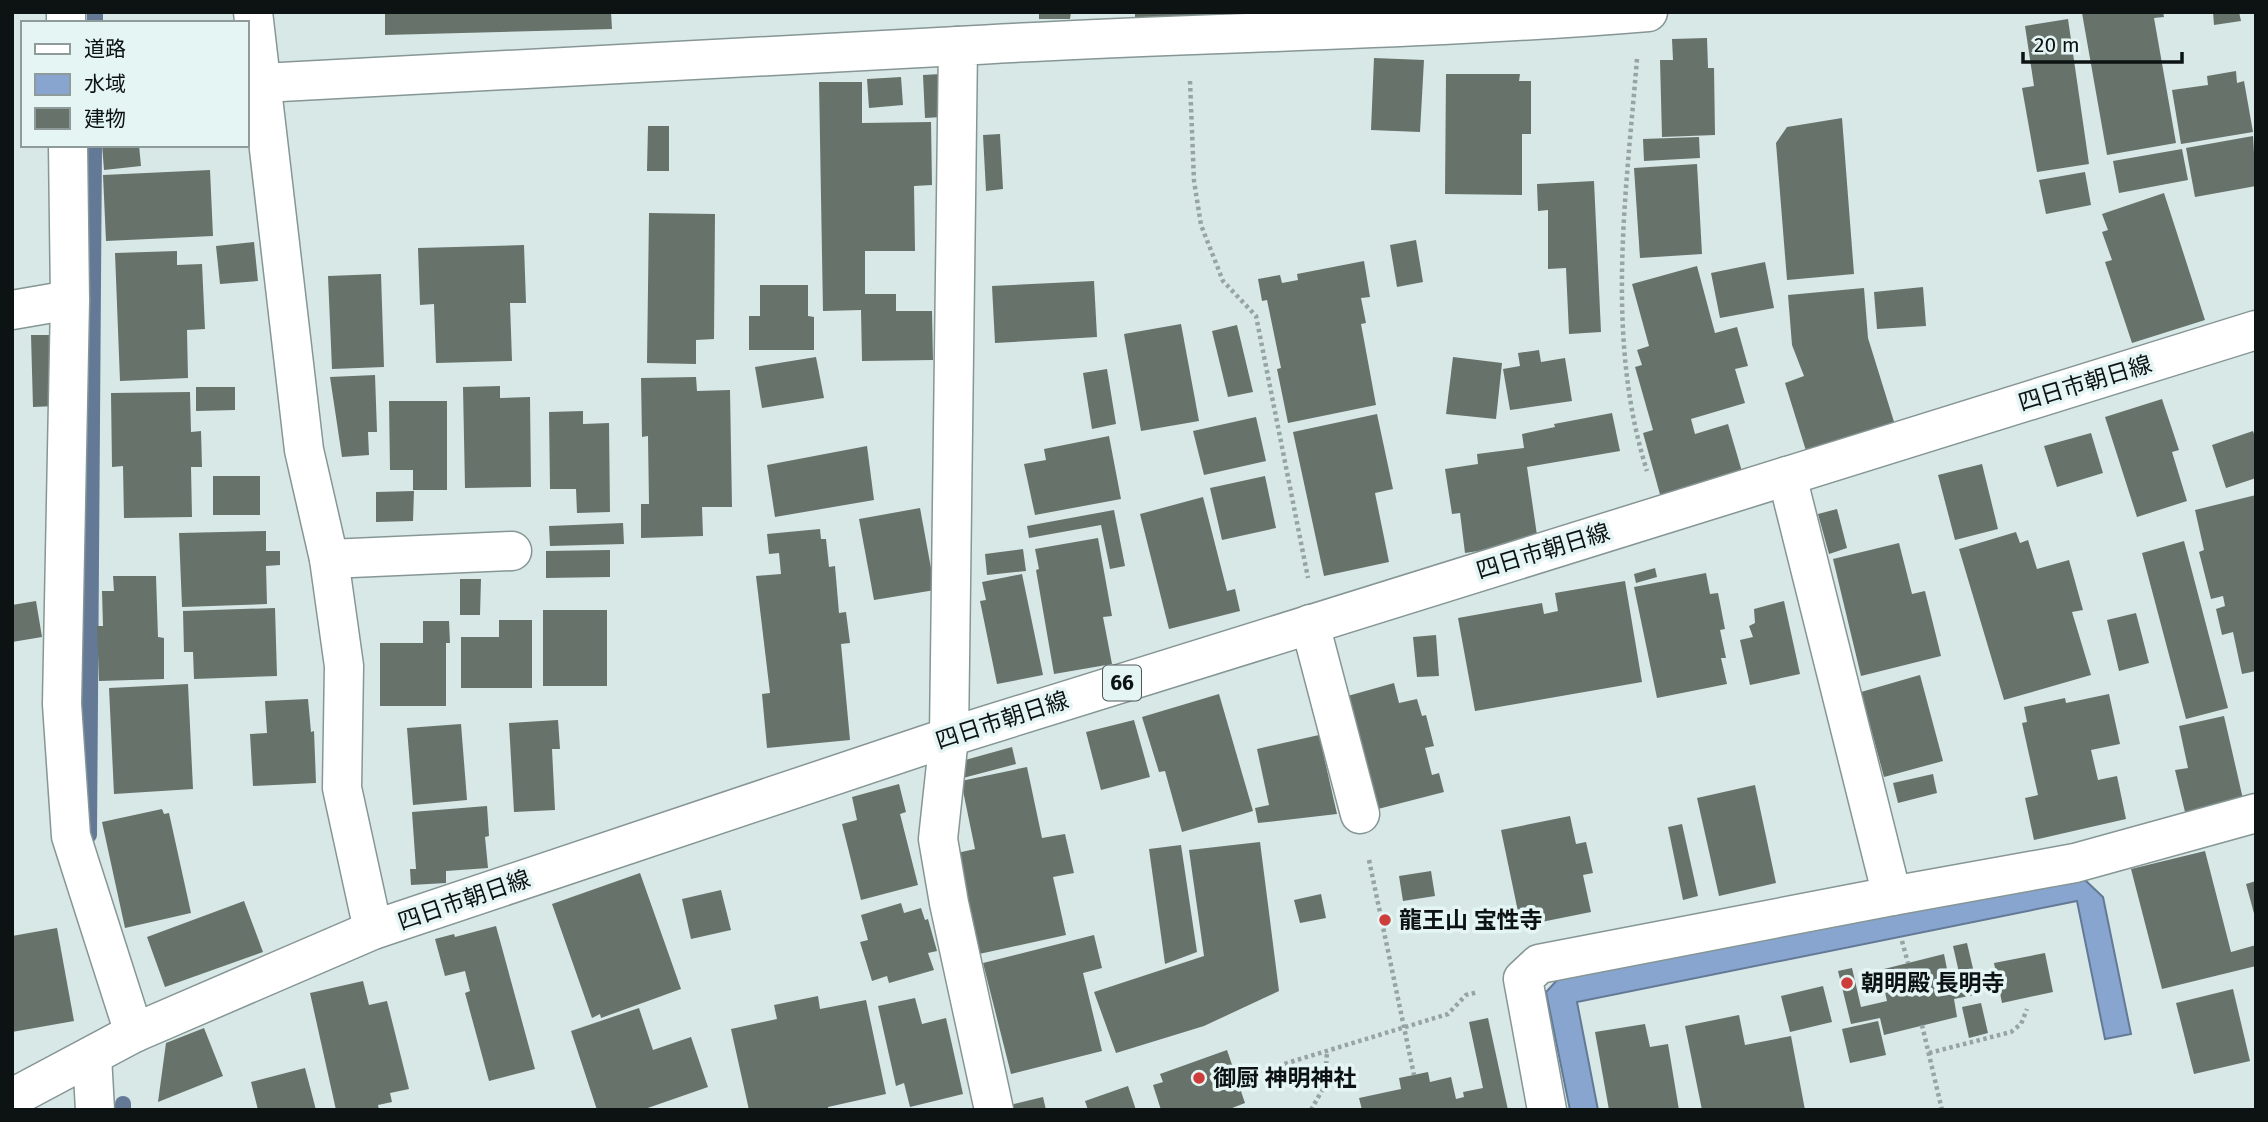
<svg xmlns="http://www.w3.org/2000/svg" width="2268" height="1122" font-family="'Fira Sans','Noto Sans JP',sans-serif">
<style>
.water{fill:#88a5cf;stroke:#637996;stroke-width:2}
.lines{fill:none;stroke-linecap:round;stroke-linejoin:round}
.stream{stroke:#637996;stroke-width:16}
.building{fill:#67726b}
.minor-casing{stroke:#869695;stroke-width:41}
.major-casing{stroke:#869695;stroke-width:41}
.path{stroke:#96a4a3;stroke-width:4.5;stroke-dasharray:3.5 3.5;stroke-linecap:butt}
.minor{stroke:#fff;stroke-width:38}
.major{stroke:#fff;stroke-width:38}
.poi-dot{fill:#cc3d3c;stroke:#e4f5f4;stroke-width:2.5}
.labels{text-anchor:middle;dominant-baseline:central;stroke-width:7;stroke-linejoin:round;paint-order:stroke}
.shield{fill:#e4f5f4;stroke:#4e5756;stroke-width:2}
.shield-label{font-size:21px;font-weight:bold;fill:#0d1312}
.street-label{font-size:23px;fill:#0d1312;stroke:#e4f5f4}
.poi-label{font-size:23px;font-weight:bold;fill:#0d1312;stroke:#e4f5f4;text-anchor:start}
</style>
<rect width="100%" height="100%" fill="#d7e8e7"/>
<polygon class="water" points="2085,880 2103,897 2131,1034 2105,1039 2077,901 1577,1002 1598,1110 1570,1110 1546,992 1561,976"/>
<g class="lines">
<g class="stream">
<polyline points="95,23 95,12"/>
<polyline points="89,835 94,145"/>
<polyline points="123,1104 123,1110"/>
</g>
</g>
<g class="building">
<polygon points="385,12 611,12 612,29 385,35"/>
<polygon points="1039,12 1071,12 1070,19 1039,19"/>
<polygon points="1135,12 1232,12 1232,22 1135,23"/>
<polygon points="2163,12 2164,17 2154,18 2176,143 2107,155 2082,13"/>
<polygon points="2213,12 2239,12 2241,21 2214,25"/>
<polygon points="2068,19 2089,164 2037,172 2022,88 2034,86 2025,26"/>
<polygon points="1707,38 1708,68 1714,68 1715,135 1662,137 1660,60 1673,60 1672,39"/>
<polygon points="1374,58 1424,60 1420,132 1371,130"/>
<polygon points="2236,71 2237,83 2244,81 2253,132 2181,144 2172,90 2208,85 2207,76"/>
<polygon points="941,74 942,117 925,118 923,75"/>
<polygon points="1446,74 1520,74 1519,81 1531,81 1531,134 1522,134 1522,195 1445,194"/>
<polygon points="901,77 903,105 869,108 867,79"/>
<polygon points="819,82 862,82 862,123 931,122 932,185 914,186 915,251 865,251 865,294 896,294 896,311 932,311 933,360 862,361 861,310 823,311"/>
<polygon points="1842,118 1854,274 1787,280 1776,143 1787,127"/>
<polygon points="648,126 669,126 669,171 647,171"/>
<polygon points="1000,134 1003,189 986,191 983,135"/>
<polygon points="2253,136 2256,186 2195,197 2186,148"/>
<polygon points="1699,137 1700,158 1644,161 1643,139"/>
<polygon points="102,145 139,145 141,166 104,170"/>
<polygon points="2182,149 2188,180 2119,193 2113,161"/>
<polygon points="1697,164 1702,254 1640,258 1634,168"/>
<polygon points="210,170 213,236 106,241 103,175"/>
<polygon points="2085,172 2091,205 2046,214 2039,180"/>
<polygon points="1594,181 1601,332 1569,334 1566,268 1548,269 1548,210 1538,211 1537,184"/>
<polygon points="2164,193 2205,320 2132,343 2105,262 2112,260 2102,232 2108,230 2102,214"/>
<polygon points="649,213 715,214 714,339 696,340 696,364 647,363"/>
<polygon points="1416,240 1423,282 1397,287 1390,245"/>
<polygon points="254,242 258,281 220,284 216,246"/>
<polygon points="524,245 526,303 510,303 512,361 436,363 434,304 420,305 418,248"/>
<polygon points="177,251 177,265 202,264 205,329 187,330 188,378 120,381 115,253"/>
<polygon points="1364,261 1370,297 1361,298 1366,323 1361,324 1376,405 1288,423 1277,369 1281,368 1267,300 1262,301 1258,279 1280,275 1282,283 1298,280 1297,274"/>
<polygon points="1765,262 1774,308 1720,318 1711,273"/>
<polygon points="1697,266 1715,333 1737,327 1748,366 1735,369 1745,403 1691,419 1695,434 1728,424 1743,475 1661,498 1643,433 1653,430 1635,367 1642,365 1637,350 1649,346 1632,284"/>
<polygon points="381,274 384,367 332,369 328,276"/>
<polygon points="1094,281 1097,337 995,343 992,286"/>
<polygon points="760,285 808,285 808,316 814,317 814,350 749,350 749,316 760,316"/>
<polygon points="1923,287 1926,326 1877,329 1874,292"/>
<polygon points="1864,288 1868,338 1895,425 1807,454 1785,383 1804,376 1792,345 1788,295"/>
<polygon points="1181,324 1199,421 1141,431 1124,334"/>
<polygon points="1237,325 1253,392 1228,397 1212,331"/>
<polygon points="31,335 54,335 56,406 33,407"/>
<polygon points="1539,350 1541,362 1565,358 1572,401 1510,410 1503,369 1520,366 1518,353"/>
<polygon points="816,357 824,398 762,408 755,367"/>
<polygon points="1453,357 1502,363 1496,419 1446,414"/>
<polygon points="1107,369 1116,424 1092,429 1083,373"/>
<polygon points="375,375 377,432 368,432 369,455 342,457 330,377"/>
<polygon points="696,377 697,391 730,390 732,507 702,507 703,536 641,538 641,504 649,504 648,436 642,437 641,378"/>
<polygon points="500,386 500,398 530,397 531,487 465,488 463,387"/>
<polygon points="196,387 235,387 235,410 196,411"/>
<polygon points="190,392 191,432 201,431 202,467 191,467 192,517 124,518 123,466 112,467 111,393"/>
<polygon points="2162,399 2179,450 2172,452 2187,501 2137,517 2105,417"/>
<polygon points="389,401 447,401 447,490 413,490 413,470 390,470"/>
<polygon points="583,411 583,424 609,423 610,512 577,513 576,489 550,489 549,412"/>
<polygon points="1612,413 1620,451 1527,467 1538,542 1465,553 1460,513 1452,514 1445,469 1478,464 1477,454 1524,448 1522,434 1555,427 1554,424"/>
<polygon points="1377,414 1393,489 1375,493 1389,562 1324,576 1293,432"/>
<polygon points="1256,417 1266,461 1204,475 1193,431"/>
<polygon points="2253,431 2256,440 2256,478 2226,488 2212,445"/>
<polygon points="2091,433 2103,473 2057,487 2044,446"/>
<polygon points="1109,436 1121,499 1035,515 1024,464 1046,460 1044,449"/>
<polygon points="867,446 874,500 775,517 767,465"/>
<polygon points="1982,464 1998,529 1955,540 1938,475"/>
<rect x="213" y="476" width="47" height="39"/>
<polygon points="1265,476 1276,528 1222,540 1210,488"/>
<polygon points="414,491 413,521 376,522 376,492"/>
<polygon points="2256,495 2256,671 2242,674 2233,632 2222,635 2216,609 2225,606 2223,596 2211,599 2199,552 2204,550 2195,510"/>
<polygon points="1203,497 1227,591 1235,589 1240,611 1169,629 1140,514"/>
<polygon points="920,508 935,590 874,600 859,519"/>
<polygon points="1837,509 1847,548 1829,554 1818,514"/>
<polygon points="1114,510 1125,566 1110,569 1101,525 1029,538 1027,526"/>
<polygon points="623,523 624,544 550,546 549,526"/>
<polygon points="820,529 821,539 826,539 829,567 835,566 839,613 846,612 850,643 841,644 850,740 767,748 762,694 770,693 756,576 781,574 779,553 769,554 767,534"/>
<polygon points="266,531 266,551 280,551 280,565 266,566 267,604 182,607 179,533"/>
<polygon points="2016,532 2020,543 2028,540 2037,569 2069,560 2083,610 2072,612 2091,675 2004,700 1959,549"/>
<polygon points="1098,538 1112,616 1103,617 1112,664 1054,674 1036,570 1039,569 1035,549"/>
<polygon points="2184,541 2228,708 2186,719 2142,553"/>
<polygon points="1899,543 1912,594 1925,591 1941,656 1861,676 1833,559"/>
<polygon points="1023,549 1026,571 987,575 985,554"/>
<polygon points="610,550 610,577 546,578 546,551"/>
<polygon points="1655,568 1657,577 1636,583 1634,574"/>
<polygon points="1706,573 1710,594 1718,593 1725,629 1720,630 1726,658 1721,658 1727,684 1657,698 1634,587"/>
<polygon points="1022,574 1043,675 997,684 980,601 986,600 982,582"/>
<polygon points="113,576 156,576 158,637 164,638 164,679 99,681 97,626 103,626 102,591 114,591"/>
<polygon points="460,579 481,579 480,615 460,615"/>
<polygon points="1625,581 1642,682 1475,711 1458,618 1542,603 1544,614 1558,611 1555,593"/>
<polygon points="36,601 42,637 12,642 12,605"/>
<polygon points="1784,601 1800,674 1750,685 1740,640 1753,637 1749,626 1755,623 1754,609"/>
<polygon points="275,608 277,676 194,679 193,652 184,652 183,611"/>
<rect x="543" y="610" width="64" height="76"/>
<polygon points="2136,613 2149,663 2119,671 2107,620"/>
<polygon points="499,620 532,620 532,688 461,688 461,637 499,637"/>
<polygon points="423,621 449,621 450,643 446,643 446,706 380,706 380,643 423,643"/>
<polygon points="1436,635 1439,676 1417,677 1413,637"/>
<polygon points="1920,675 1943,761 1884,777 1861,692"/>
<polygon points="1394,683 1399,703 1417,699 1422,716 1426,715 1434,746 1425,748 1432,775 1439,773 1444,792 1378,809 1344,697"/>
<polygon points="188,684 193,789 114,794 109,688"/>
<polygon points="1219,694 1253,811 1182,832 1165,771 1159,772 1142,717"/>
<polygon points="2109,694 2120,744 2091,750 2098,780 2117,776 2126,819 2034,840 2025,798 2038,795 2022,723 2027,722 2024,707 2065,698 2066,703"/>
<polygon points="308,699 311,732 314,731 316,783 253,786 250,734 267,733 265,701"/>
<polygon points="2224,716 2243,799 2185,812 2175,770 2188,768 2179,726"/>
<polygon points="558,720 560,749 552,749 555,810 514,812 509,723"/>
<polygon points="1134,720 1150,777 1101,790 1086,732"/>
<polygon points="461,724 467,800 413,805 407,728"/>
<polygon points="1319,735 1337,814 1258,823 1255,808 1269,805 1257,749"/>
<polygon points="1012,747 1016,764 963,778 958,762"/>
<polygon points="1027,767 1042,838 1065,834 1074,873 1053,877 1066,935 979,954 957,853 975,849 961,781"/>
<polygon points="1933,774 1937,793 1898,803 1893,783"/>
<polygon points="899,784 906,812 900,814 918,885 861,900 842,824 857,820 852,797"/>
<polygon points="1755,785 1776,883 1719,896 1697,798"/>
<polygon points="487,806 489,836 485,837 488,868 446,871 446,883 411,885 410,869 416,869 412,812"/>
<polygon points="162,809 164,814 169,813 191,913 125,928 102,822"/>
<polygon points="1570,816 1576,844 1586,842 1593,873 1583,875 1591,912 1521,926 1501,830"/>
<polygon points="1682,824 1698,896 1683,900 1668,827"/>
<polygon points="1260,842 1279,991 1204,1026 1116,1053 1094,992 1204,956 1189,850"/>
<polygon points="1181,845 1197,952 1165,964 1149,849"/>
<polygon points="2205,851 2231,952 2256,945 2256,966 2162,989 2131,869"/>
<polygon points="1431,871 1435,896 1403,901 1399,876"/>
<polygon points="640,873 681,989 601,1018 600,1014 592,1018 552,904"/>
<polygon points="2256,881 2256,917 2255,917 2246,884"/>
<polygon points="721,890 731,930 691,939 682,899"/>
<polygon points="1321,894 1326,918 1300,923 1294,900"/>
<polygon points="244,901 263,952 165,987 147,937"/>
<polygon points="901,903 904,913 921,908 925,920 928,919 937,951 928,953 934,970 889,983 887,976 872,981 860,942 868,940 861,915"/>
<polygon points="496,926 535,1069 489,1081 465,993 470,991 465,971 445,976 435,939 454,934 455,937"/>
<polygon points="57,928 74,1021 12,1032 12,936"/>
<polygon points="1094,935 1102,968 1083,973 1102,1051 1011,1074 983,963"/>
<polygon points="1967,943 1979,994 1954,999 1957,1017 1884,1035 1880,1018 1851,1024 1838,971 1852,968 1861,1007 1887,1001 1880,970 1944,954 1949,979 1960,977 1953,946"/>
<polygon points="2045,953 2053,992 2002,1003 1994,963"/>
<polygon points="363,981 369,1005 387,1001 409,1089 390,1093 392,1102 378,1105 379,1110 336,1110 310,993"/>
<polygon points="1823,986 1832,1022 1790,1032 1781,996"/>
<polygon points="2233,989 2250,1061 2194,1074 2176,1003"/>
<polygon points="818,996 820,1009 866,1000 886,1094 828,1107 828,1110 749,1110 731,1029 777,1019 774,1005"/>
<polygon points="915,998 922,1024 946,1018 963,1094 910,1107 904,1083 896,1086 878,1006"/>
<polygon points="1981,1003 1988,1033 1969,1038 1962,1007"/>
<polygon points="639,1008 653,1050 691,1037 708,1087 642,1110 597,1110 571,1031"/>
<polygon points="1739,1015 1745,1045 1791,1036 1805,1110 1702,1110 1685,1026"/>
<polygon points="1488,1018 1508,1110 1362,1110 1359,1098 1401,1089 1399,1078 1428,1072 1430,1082 1451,1077 1456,1099 1464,1097 1463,1092 1483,1088 1469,1022"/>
<polygon points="1878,1021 1886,1055 1850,1063 1842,1029"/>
<polygon points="1645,1024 1650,1047 1668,1044 1679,1110 1609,1110 1595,1032"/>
<polygon points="204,1028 223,1076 158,1102 166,1043"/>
<polygon points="1227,1050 1245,1103 1227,1110 1161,1110 1153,1085 1163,1082 1160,1074"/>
<polygon points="305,1068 316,1110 258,1110 251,1082"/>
<polygon points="1128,1086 1136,1110 1088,1110 1085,1101"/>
<polygon points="1043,1097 1046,1110 1011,1110 1010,1105"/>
</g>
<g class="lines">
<g class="minor-casing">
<g id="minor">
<polyline points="66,12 66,23"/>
<polyline points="253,12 304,450 329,559 344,666 342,788 373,930"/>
<polyline points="262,83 958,46"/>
<polyline points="68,145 70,300 62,704 71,836 134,1033"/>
<polyline points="12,310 70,300"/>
<polyline points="1787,476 1892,896"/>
<polyline points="329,559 512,551"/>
<polyline points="1310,624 1360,814"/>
<polyline points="92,1056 95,1110"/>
<path d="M 994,1110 L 949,903 L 938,839 L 949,737 L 958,46 C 1188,32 1419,31 1648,12"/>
<polyline points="1547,1110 1523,979 1539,964 1892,896 2075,863 2256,813"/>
</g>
</g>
<g class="major-casing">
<polyline id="major" points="12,1098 134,1033 373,930 949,737 2256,330"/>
</g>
<g class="path">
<path d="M 1637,59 C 1626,194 1605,339 1647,471"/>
<polyline points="1190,81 1194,181 1201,225 1223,281 1256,316 1308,578"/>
<polyline points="1369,860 1414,1075"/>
<polyline points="1902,941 1908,963"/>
<polyline points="1922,1025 1942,1110"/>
<polyline points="1929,1053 2011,1032 2021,1024 2027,1009"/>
<polyline points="1251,1074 1448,1014 1466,995 1478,992"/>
<polyline points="1311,1110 1325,1085 1327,1051"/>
</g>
<use href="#minor" class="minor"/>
<use href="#major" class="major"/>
</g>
<g class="poi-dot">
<circle cx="1385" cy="920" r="7"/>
<circle cx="1847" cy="983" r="7"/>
<circle cx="1199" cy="1078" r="7"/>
</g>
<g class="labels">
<rect class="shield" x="1103" y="665.5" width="38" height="35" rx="5"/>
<g class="shield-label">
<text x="1122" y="683">66</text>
</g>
<g class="street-label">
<text transform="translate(2085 383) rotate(-17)">四日市朝日線</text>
<text transform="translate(1543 551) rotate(-17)">四日市朝日線</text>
<text transform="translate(1002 720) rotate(-18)">四日市朝日線</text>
<text transform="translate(464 900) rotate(-19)">四日市朝日線</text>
</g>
<g class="poi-label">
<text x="1399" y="920">龍王山 宝性寺</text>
<text x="1861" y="983">朝明殿 長明寺</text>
<text x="1213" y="1078">御厨 神明神社</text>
</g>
</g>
<rect width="2268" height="1122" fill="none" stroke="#0d1312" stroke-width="28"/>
<rect x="21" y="21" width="228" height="126" fill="#e4f5f4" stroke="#8e9b9a" stroke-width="2"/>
<rect x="35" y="44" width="35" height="10" fill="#ffffff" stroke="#8e9b9a" stroke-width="2"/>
<text x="84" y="56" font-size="21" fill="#0d1312">道路</text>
<rect x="35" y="74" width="35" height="21" fill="#88a5cf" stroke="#8e9b9a" stroke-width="2"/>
<text x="84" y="91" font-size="21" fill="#0d1312">水域</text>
<rect x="35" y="108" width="35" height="21" fill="#67726b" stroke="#8e9b9a" stroke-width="2"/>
<text x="84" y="126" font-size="21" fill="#0d1312">建物</text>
<path d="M2023 52v10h159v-10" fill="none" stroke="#0d1312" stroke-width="3.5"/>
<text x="2034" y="52" font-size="21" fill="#0d1312" stroke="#e4f5f4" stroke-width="5" paint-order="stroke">20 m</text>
</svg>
